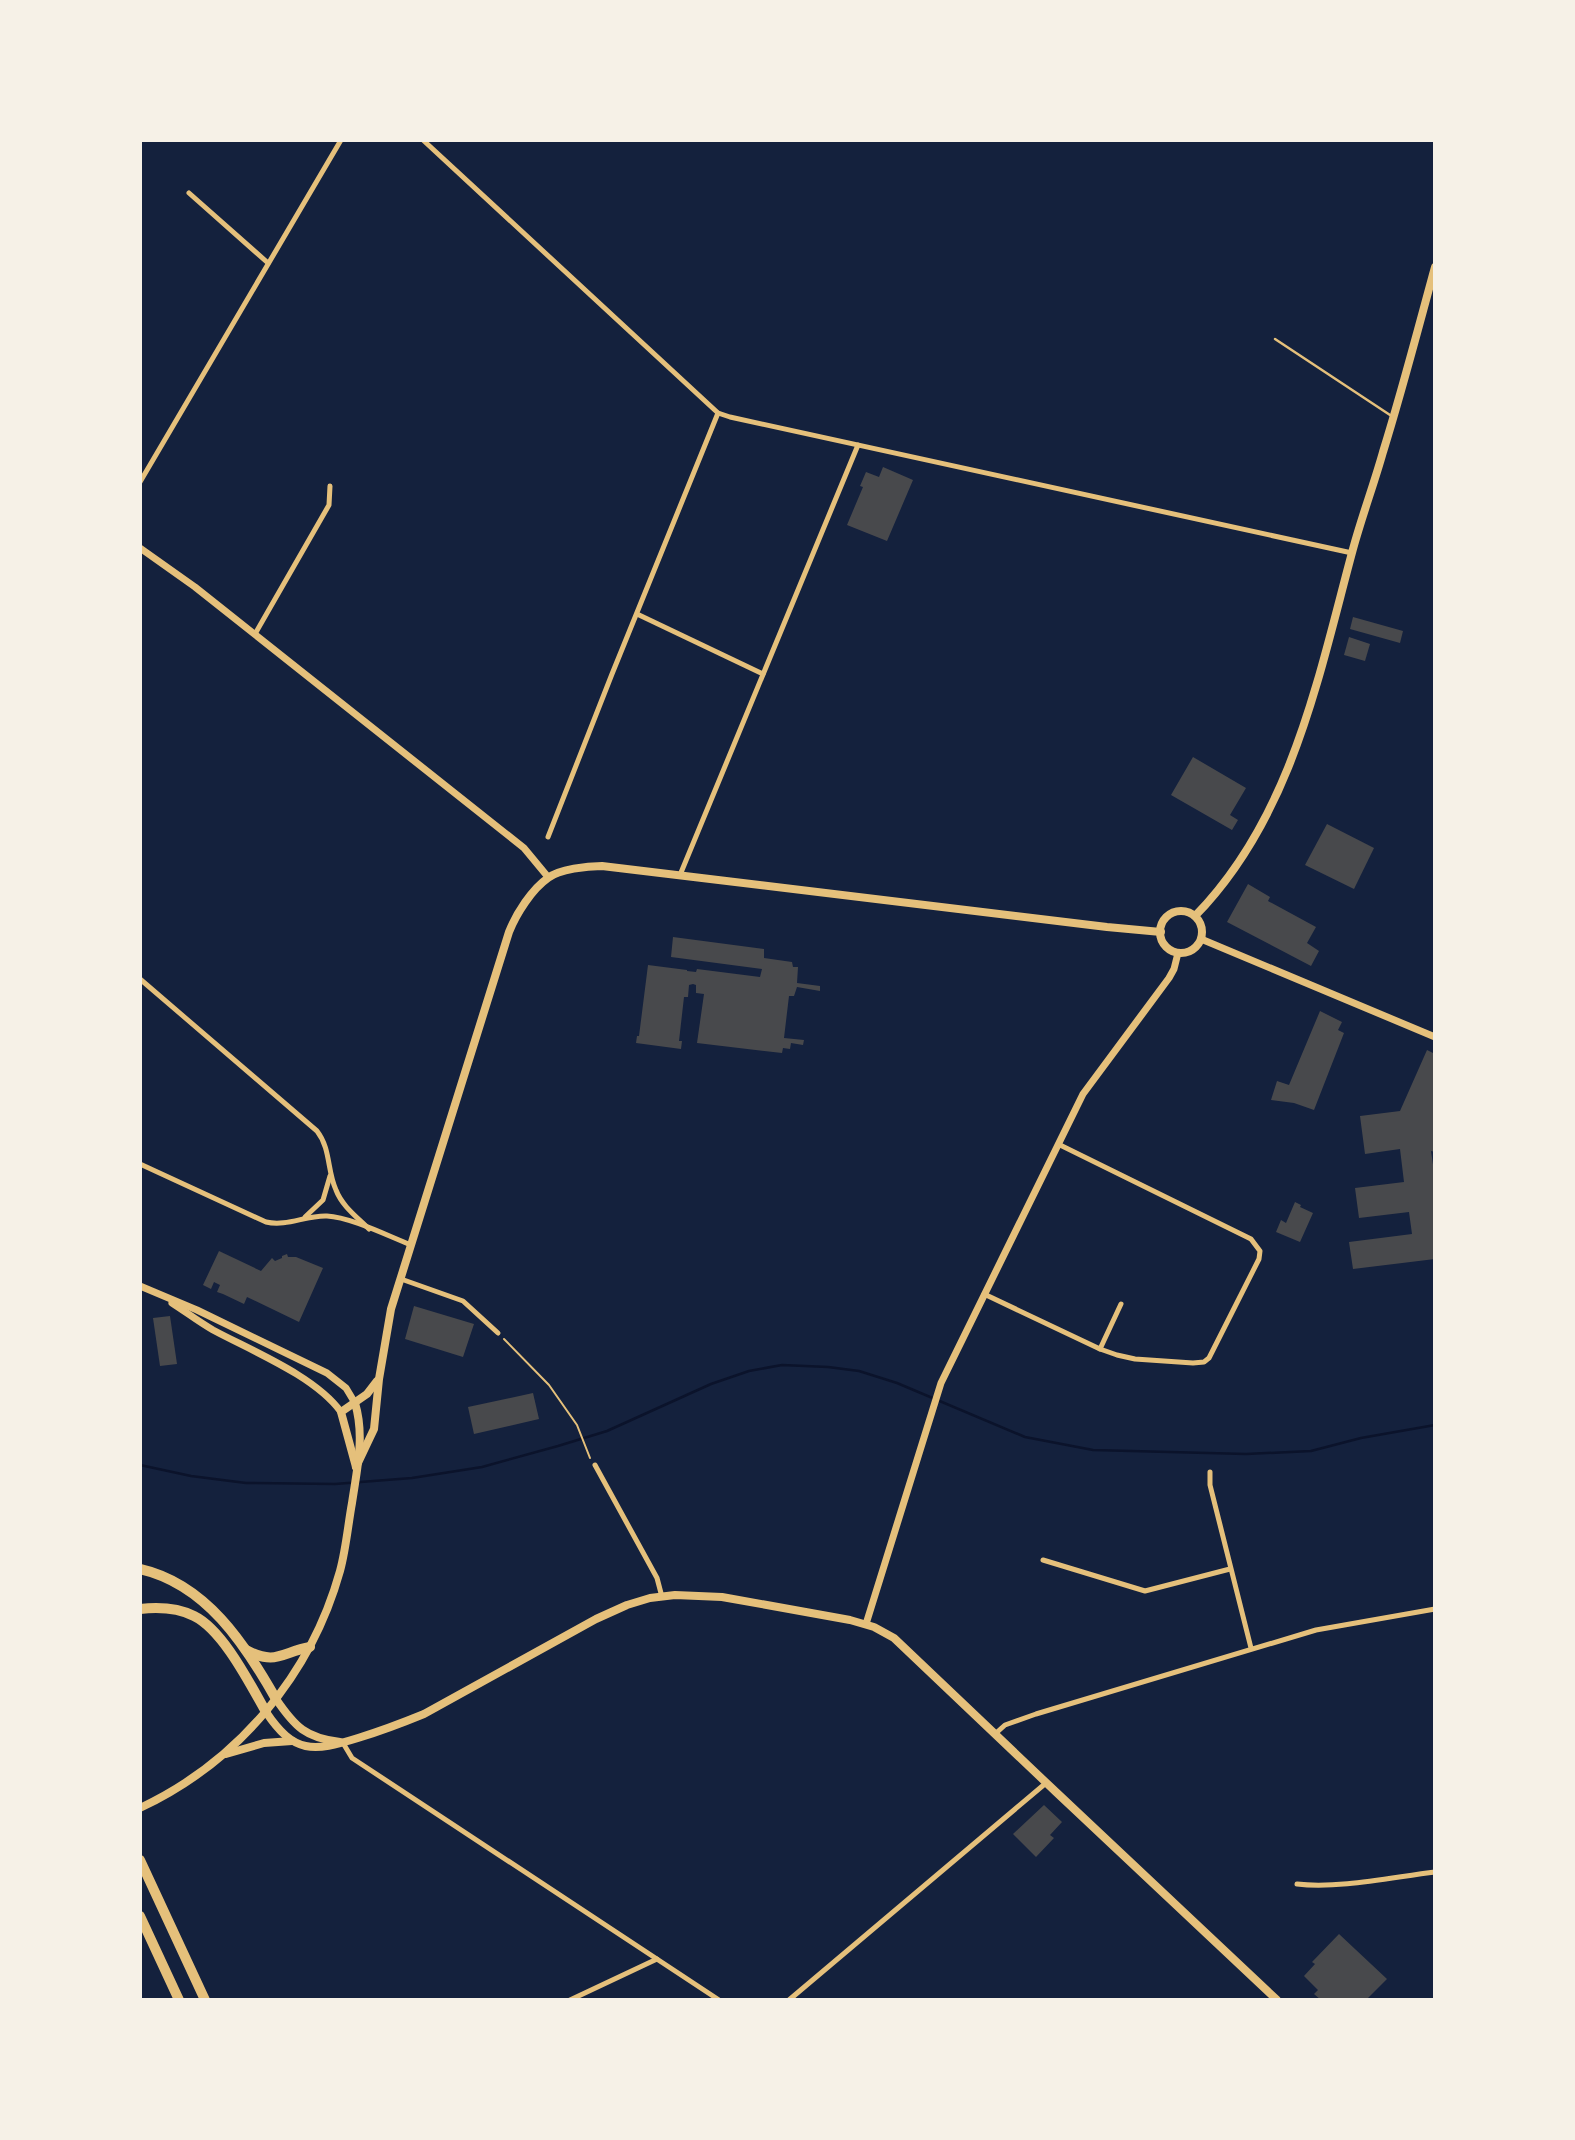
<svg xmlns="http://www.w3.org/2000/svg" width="1575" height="2140" font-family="Karla,sans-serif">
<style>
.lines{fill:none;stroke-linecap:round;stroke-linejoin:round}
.stream{stroke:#0b132b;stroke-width:2.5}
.building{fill:#48494c}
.path{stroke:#e5c07b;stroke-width:2}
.service{stroke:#e5c07b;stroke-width:2.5}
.minor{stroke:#e5c07b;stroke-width:5}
.tertiary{stroke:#e5c07b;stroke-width:7}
.secondary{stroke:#e5c07b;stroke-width:8}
.motorway{stroke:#e5c07b;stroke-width:10}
</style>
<rect width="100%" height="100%" fill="#14213d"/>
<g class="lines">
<polyline class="stream" points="140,1465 191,1476 246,1483 335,1484 412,1478 482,1467 558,1446 607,1431 711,1384 749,1371 782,1365 828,1367 859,1371 897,1383 1025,1437 1093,1450 1246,1454 1311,1451 1361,1438 1435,1425"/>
</g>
<g class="building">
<polygon points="883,467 913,480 887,541 847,525 863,487 860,486 866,472 879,477"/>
<polygon points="1353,617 1403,631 1400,643 1350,629"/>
<polygon points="1349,637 1370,644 1365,661 1344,655"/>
<polygon points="1193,757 1246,788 1230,815 1238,820 1232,830 1171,795"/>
<polygon points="1327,824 1374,848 1354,889 1305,865"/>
<polygon points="1248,884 1270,897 1268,901 1316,927 1307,943 1319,951 1311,966 1227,922"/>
<polygon points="673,937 764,949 764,958 792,962 793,967 798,967 797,983 820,986 820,991 797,987 794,996 789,996 784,1038 804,1040 803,1045 791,1043 790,1049 783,1048 782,1053 697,1043 704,994 696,993 696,985 693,984 689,985 688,997 684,997 679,1041 682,1041 681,1049 636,1043 637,1036 639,1036 648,965 687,970 687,971 696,972 697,969 760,977 762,969 671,957"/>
<polygon points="1320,1011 1342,1022 1338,1030 1344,1033 1314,1110 1294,1103 1271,1100 1277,1081 1289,1085"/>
<polygon points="1427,1050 1435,1054 1435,1152 1431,1151 1435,1178 1435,1259 1353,1269 1349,1242 1412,1234 1409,1212 1359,1218 1355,1188 1404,1182 1400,1149 1365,1154 1360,1116 1400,1111"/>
<polygon points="1295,1202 1301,1205 1300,1207 1313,1213 1300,1242 1276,1232 1281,1220 1286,1223"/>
<polygon points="219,1251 261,1271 272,1258 275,1261 282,1258 282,1256 287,1254 288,1257 296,1257 323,1268 299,1322 247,1297 244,1304 223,1294 217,1292 220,1285 214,1282 211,1289 203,1285"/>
<polygon points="414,1306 474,1324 463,1357 405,1339"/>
<polygon points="170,1316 177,1364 160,1366 153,1318"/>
<polygon points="533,1393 539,1419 474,1434 468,1407"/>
<polygon points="1044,1805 1062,1822 1050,1835 1054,1838 1036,1857 1013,1834"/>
<polygon points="1339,1934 1387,1979 1366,2000 1321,2000 1314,1994 1318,1990 1304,1976 1315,1964 1312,1962"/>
</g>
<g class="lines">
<polyline class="path" points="504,1339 549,1385 577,1425 590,1458"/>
<polyline class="service" points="1275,339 1390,415"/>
<g class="minor">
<polyline points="423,140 718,413 730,417 1352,553"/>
<polyline points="189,193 268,263"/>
<polyline points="140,482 341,140"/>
<polyline points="637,614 763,674"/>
<polyline points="255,634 329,505 330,486"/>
<polyline points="548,837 612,674 718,413"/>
<polyline points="680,875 858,445"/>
<path d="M 140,979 L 317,1131 C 331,1149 327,1171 336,1190 C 342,1206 357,1217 369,1229"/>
<path d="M 140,1164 L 266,1222 C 287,1227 306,1215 327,1216 C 350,1217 388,1236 411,1245"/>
<polyline points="305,1217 323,1200 330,1176"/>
<polyline points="401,1279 463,1301 498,1333"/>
<polyline points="984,1294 1100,1349 1117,1355 1135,1359 1193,1363 1204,1362 1209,1358 1259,1259 1260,1251 1251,1239 1058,1144"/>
<polyline points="1100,1349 1121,1304"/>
<polyline points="595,1465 657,1578 662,1597"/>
<polyline points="1210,1472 1210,1485 1251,1648"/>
<polyline points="1043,1560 1145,1591 1230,1569"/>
<polyline points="995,1734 1005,1725 1036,1714 1316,1630 1435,1609"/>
<polyline points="343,1743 352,1758 719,2000"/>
<path d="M 1297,1884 C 1338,1889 1393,1877 1435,1872"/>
<polyline points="570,2000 657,1959"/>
<polyline points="789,2000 1046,1783"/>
</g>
<g class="tertiary">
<polyline points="140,548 195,587 524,848 548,877"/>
<polyline points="1201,939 1435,1037"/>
<polyline points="140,1286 197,1310 327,1373 346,1388 355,1403"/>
<path d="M 172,1303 C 186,1312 199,1322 213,1330 C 252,1351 315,1376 341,1412"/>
<polyline points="866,1624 941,1383 1083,1094 1169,978 1174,969 1178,953"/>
</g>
<g class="secondary">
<circle cx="1181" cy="932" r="21"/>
<path d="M 1195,916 C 1292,817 1318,678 1353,549 C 1362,516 1374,484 1383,452 C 1402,391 1418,329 1435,267"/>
<path d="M 356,1467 L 374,1429 L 379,1379 L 391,1309 L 509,932 C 516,914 532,889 548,878 C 559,869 588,866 602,866 L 1107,927 L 1161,932"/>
<polyline points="356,1467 341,1412 367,1394 377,1381"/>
<path d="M 276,1699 C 295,1727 306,1738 340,1742"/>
<path d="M 266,1712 C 294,1754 313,1752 358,1738 C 381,1731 402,1723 424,1714 L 596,1619 L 627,1605 L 650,1598 L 675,1595 L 722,1597 L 850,1620 L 874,1627 L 894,1638 L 1056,1792 L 1277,2000"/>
<polyline points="226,1754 264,1743 292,1741"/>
<path d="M 140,1808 C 238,1762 311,1675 340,1571 C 346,1549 348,1525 352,1503 C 357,1469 365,1436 355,1403"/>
</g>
<g class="motorway">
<path d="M 140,1569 C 206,1584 245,1644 276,1699"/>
<path d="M 140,1609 C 158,1607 178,1608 194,1616 C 223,1630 250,1684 266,1712"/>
<path d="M 246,1650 C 276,1666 282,1652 310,1647"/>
<polyline points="140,1860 205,2000"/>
<polyline points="140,1916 179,2000"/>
</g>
</g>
<rect width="1575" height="2140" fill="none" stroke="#f6f1e7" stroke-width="284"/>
</svg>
